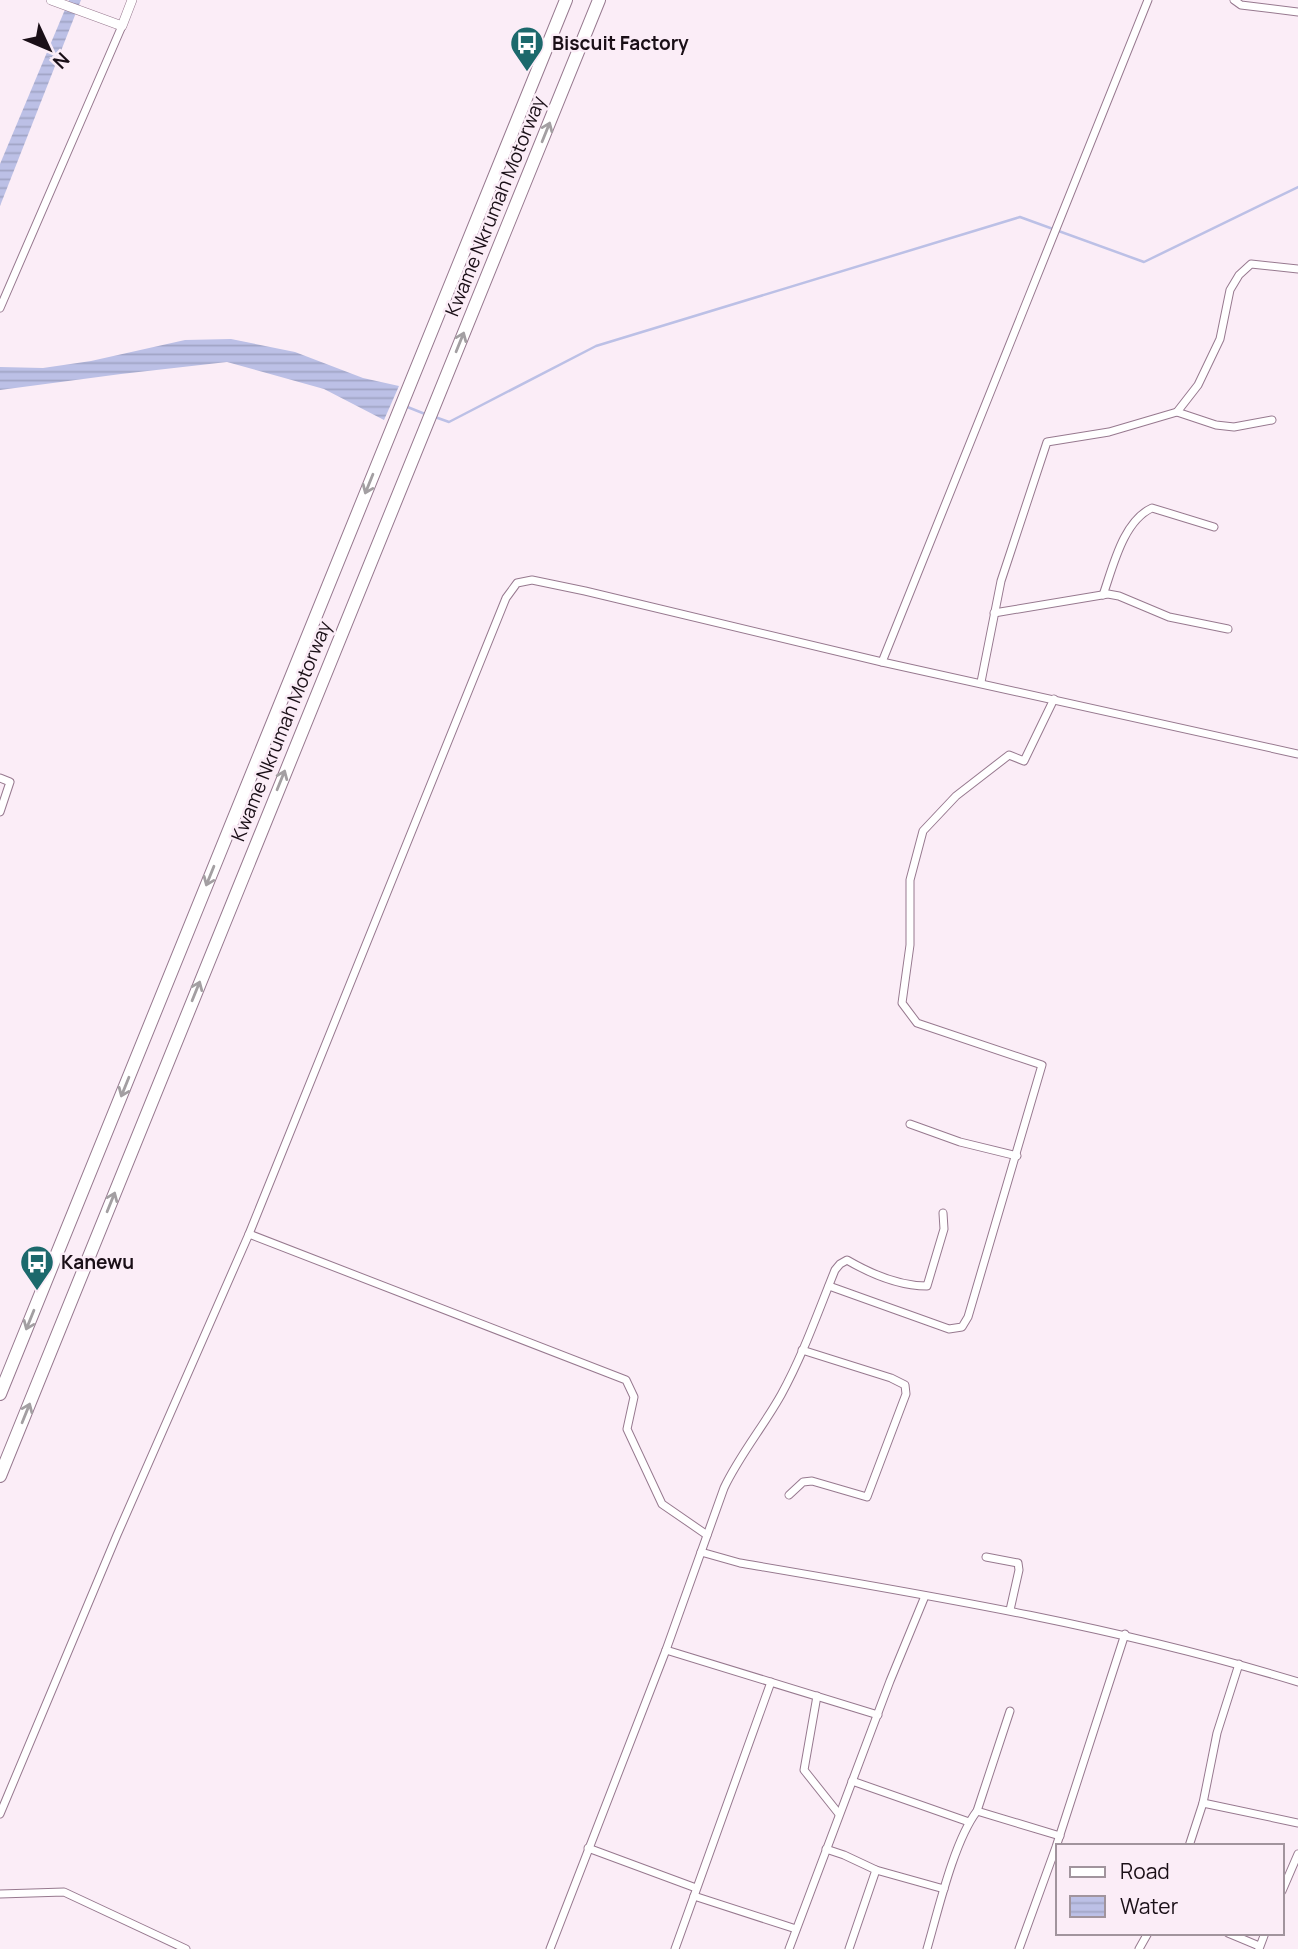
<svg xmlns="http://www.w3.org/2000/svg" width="1298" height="1949" font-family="Manrope,sans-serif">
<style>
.water{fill:url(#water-rules)}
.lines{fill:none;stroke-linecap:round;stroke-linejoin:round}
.stream{stroke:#bcc0e6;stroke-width:2.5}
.minor-casing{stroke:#97798f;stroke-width:9}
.tertiary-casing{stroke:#97798f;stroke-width:10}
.motorway-casing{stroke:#97798f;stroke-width:14}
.minor{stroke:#fff;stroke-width:7}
.tertiary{stroke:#fff;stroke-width:9}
.motorway{stroke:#fff;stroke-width:12}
.oneway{stroke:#a39fa2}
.labels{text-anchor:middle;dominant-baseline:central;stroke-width:5;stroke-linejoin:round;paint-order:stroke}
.poi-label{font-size:19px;font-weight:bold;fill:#1a0f17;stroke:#fbedf7;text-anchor:start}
.street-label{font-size:19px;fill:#1a0f17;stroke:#fbedf7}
</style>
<defs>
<pattern id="water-rules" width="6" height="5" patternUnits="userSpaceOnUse" patternTransform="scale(1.75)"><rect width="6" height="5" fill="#bcc0e6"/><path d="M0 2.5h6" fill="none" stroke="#a1a4c5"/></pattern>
</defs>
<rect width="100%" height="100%" fill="#fbedf7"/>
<g class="water">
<polygon points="69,0 81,0 0,206 0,164"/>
<polygon points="231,339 295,352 363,378 399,386 384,420 324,389 227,362 121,374 0,390 0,367 43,368 91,361 185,340"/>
</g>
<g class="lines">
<g class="stream">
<polyline points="405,406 425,414"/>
<polyline points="435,417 449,422 596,346 1020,217 1144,262 1298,187"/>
</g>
<g class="minor-casing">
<g id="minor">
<polyline points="1234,0 1241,5 1298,12"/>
<polyline points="0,308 122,26"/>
<polyline points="1177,412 1216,425 1234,427 1272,420"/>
<path d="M 1103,595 C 1113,567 1123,521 1152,508 L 1214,527"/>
<polyline points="994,613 1108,594 1119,596 1169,617 1228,629"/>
<polyline points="882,662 1148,0"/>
<polyline points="981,682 1001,581 1047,442 1109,432 1177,412 1198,385 1220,339 1230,290 1239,275 1251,264 1298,269"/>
<polyline points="0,778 10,782 0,812"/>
<polyline points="910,1124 960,1142 1017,1156"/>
<polyline points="249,1234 626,1380 634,1397 627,1429 662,1504 707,1535"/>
<polyline points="829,1286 949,1329 962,1327 968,1317 1042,1065 917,1023 902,1003 910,945 910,880 923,831 956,796 1009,755 1024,761 1054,699"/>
<polyline points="789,1495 803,1482 812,1481 867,1497 906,1394 905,1385 891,1378 802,1350"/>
<path d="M 701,1552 L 740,1563 C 928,1595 1115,1626 1298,1682"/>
<polyline points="986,1557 1018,1563 1019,1570 1010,1610"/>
<polyline points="666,1650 878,1715"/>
<polyline points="817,1696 804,1770 839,1814"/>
<polyline points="852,1781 969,1822"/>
<polyline points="1203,1803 1298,1823"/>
<polyline points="977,1811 1060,1836"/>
<polyline points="0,1814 117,1535 249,1234 506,598 517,583 532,580 585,591 882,662 1298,754"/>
<polyline points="1189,1846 1203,1803 1217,1733 1239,1664"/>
<polyline points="588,1848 696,1888"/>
<polyline points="826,1849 844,1855 876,1870 849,1949"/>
<polyline points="876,1870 944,1889"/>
<polyline points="1282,1891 1298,1854"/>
<polyline points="0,1894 64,1892 186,1949"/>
<polyline points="694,1896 796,1929"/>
<polyline points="1228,1933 1259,1946"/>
<path d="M 550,1949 L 666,1650 L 724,1488 C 739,1456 763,1427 781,1395 C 803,1355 818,1312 835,1270 L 840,1264 L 847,1260 C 871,1274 899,1286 927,1286 L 944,1229 L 943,1213"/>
<polyline points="675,1949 771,1682"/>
<polyline points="789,1949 890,1681 925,1596"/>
<path d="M 927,1949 C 938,1911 954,1841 977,1811 L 1010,1711"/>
<polyline points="1019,1949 1056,1847 1125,1634"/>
<polyline points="1139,1949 1148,1933"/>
<polyline points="1259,1949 1265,1933"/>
</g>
</g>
<g class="tertiary-casing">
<polyline id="tertiary" points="51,0 122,26 132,0"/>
</g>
<g class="motorway-casing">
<g id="motorway">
<polyline points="0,1394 566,0"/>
<polyline points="0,1476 599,0"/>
</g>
</g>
<use href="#minor" class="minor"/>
<use href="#tertiary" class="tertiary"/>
<use href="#motorway" class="motorway"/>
</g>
<defs><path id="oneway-shaft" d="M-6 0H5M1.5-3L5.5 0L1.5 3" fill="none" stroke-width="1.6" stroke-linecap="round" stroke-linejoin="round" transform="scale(1.75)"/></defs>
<g class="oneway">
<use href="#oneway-shaft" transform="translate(546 132) rotate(-68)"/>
<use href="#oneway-shaft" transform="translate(460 342) rotate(-68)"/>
<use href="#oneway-shaft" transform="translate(369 484) rotate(112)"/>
<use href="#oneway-shaft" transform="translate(281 780) rotate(-68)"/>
<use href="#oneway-shaft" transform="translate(210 876) rotate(112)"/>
<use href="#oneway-shaft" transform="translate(196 991) rotate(-68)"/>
<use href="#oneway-shaft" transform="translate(125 1087) rotate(112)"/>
<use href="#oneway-shaft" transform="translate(111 1202) rotate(-68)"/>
<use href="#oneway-shaft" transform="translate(30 1320) rotate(112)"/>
<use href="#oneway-shaft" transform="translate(26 1413) rotate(-68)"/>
</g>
<defs>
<g id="bus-pin" transform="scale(1.75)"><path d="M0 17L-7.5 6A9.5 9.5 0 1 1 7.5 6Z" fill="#1c696c" stroke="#fbedf7"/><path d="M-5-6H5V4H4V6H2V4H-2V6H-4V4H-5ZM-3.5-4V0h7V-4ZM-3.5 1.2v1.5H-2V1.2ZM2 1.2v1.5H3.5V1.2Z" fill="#fff"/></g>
</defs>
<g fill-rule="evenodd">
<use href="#bus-pin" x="527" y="43"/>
<use href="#bus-pin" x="37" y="1262"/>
</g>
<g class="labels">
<g class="poi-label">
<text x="552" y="43">Biscuit Factory</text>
<text x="61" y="1262">Kanewu</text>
</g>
<g class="street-label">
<text transform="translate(495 206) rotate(-68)">Kwame Nkrumah Motorway</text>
<text transform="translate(281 731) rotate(-68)">Kwame Nkrumah Motorway</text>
</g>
</g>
<rect x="1056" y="1844" width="228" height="91" fill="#fbedf7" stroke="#a1949d" stroke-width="2"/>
<rect x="1070" y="1867" width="35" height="10" fill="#ffffff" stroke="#a1949d" stroke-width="2"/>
<text x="1120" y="1879" font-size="21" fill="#1a0f17">Road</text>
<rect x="1070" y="1896" width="35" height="21" fill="url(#water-rules)" stroke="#a1949d" stroke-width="2"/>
<text x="1120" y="1914" font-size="21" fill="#1a0f17">Water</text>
<g transform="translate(49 49) rotate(134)" stroke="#fbedf7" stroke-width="5" paint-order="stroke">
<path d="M0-5L12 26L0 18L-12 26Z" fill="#1a0f17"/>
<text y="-10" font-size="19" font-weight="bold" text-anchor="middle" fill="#1a0f17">N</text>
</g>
</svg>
